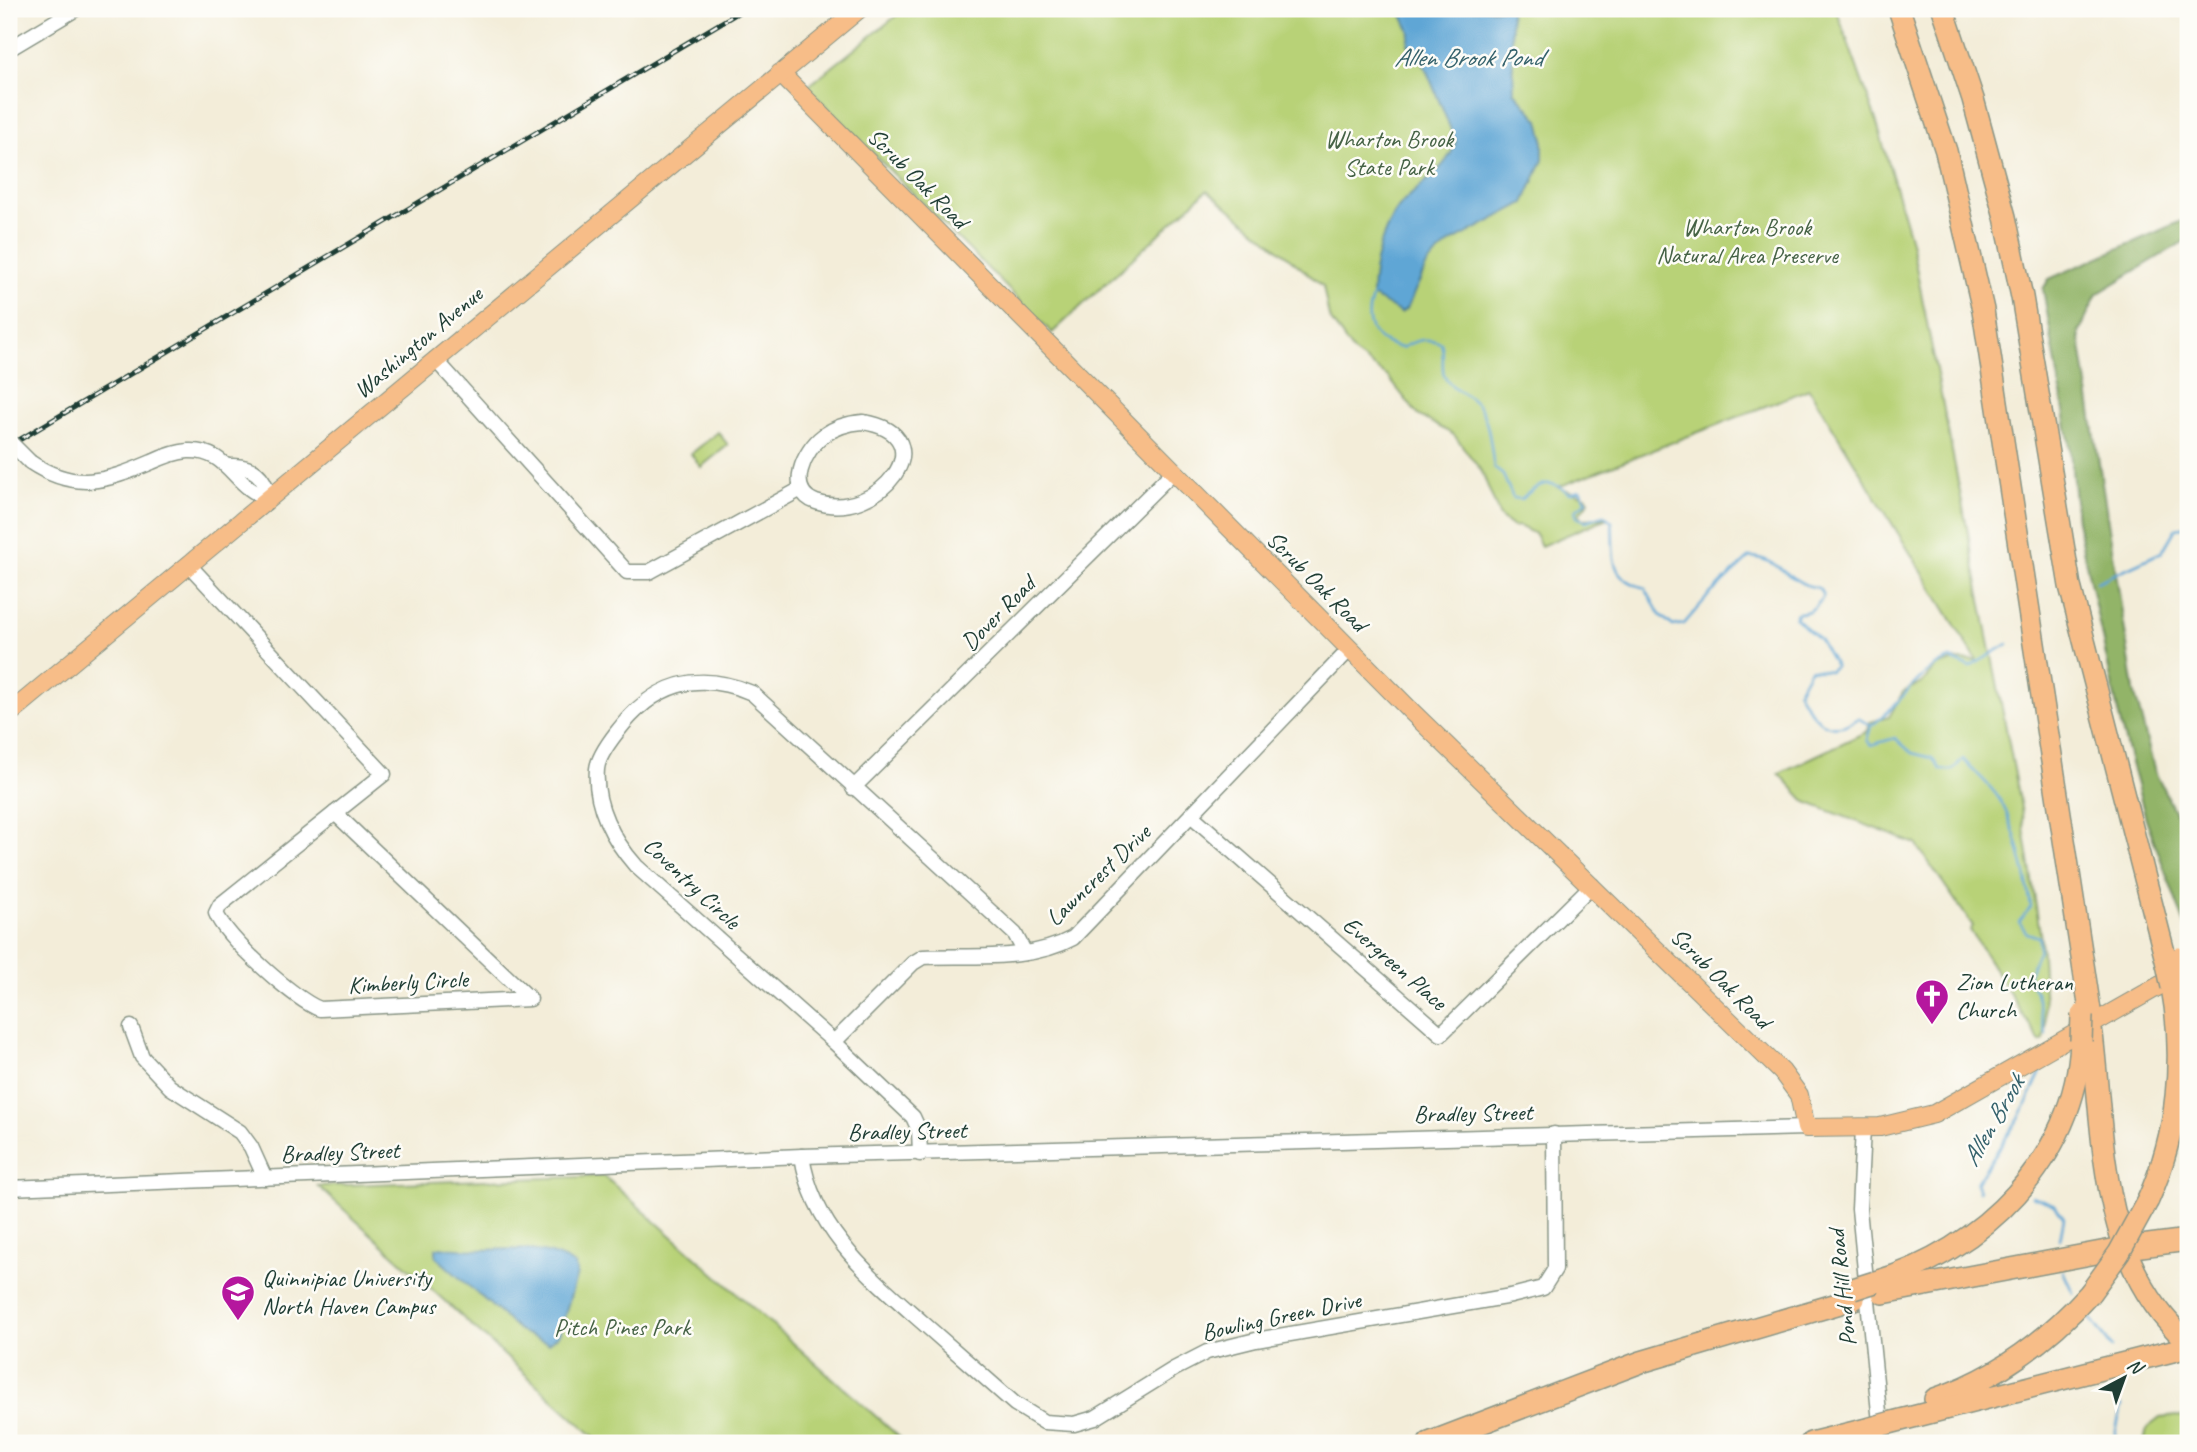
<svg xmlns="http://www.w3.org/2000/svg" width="2197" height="1452" font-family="Caveat,sans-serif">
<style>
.green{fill:#b8d277;stroke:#6c8856;stroke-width:2}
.forest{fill:#92b468;stroke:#58784e;stroke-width:2}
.water{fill:#5ea6d5;stroke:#3e7284;stroke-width:2}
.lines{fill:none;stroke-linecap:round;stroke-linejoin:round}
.stream{stroke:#5ea6d5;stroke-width:2.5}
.minor-casing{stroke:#899586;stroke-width:17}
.major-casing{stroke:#899586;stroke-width:20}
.highway-casing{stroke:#899586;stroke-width:24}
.minor{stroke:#fff;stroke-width:14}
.major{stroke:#f7bd88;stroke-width:18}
.highway{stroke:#f7bd88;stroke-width:21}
.rail-casing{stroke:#1f3d34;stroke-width:5}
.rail{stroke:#fdfcf7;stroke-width:2.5;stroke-dasharray:8;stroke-linecap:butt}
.minor-bridge-casing{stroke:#899586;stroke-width:17;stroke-linecap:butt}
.highway-bridge-casing{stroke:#899586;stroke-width:24;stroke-linecap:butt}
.minor-bridge{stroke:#fff;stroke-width:14}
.highway-bridge{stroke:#f7bd88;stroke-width:21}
.labels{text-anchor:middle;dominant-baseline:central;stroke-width:5;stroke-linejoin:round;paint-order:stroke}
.park-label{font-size:24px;fill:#456245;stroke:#fdfcf7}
.street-label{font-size:24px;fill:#1f3d34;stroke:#fdfcf7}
.poi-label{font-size:24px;fill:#1f3d34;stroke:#fdfcf7;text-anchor:start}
.water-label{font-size:26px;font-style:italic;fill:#35626c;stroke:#fdfcf7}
</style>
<rect width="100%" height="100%" fill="#fdfcf7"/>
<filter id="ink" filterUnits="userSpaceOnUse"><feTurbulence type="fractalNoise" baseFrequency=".0143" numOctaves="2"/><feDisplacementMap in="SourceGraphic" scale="14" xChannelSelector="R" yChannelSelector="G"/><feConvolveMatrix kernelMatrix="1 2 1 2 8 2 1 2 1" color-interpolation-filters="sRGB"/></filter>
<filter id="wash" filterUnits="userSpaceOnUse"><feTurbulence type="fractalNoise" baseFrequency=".00686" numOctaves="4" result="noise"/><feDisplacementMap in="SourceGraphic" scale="28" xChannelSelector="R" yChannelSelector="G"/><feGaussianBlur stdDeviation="1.57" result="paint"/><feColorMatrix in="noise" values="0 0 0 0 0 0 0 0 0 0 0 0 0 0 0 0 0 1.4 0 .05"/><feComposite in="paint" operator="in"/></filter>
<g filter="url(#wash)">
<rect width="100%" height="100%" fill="#f3edd9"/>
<g class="green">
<polygon points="905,9 1836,9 1876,120 1911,241 2019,795 2041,939 2046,1026 2044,1040 2040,1042 1970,930 1973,926 1916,844 1806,802 1779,773 1868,731 1870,722 1889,717 1903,692 1922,683 1936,666 1956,660 1977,661 1809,389 1558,487 1586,496 1589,501 1579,514 1582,519 1607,518 1541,546 1535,534 1519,526 1513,527 1500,517 1482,472 1454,435 1418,415 1388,377 1353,352 1329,317 1323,286 1207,190 1052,333 807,87"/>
<polygon points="718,432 728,445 701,467 691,454"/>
<polygon points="604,1176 906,1443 601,1443 318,1186"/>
<polygon points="2177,1416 2188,1417 2188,1443 2144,1443 2147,1428 2160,1418"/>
</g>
<polygon class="forest" points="2188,201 2188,239 2097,294 2079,333 2134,690 2155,772 2188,839 2188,933 2146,819 2121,726 2077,521 2069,440 2043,289 2049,279 2184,220"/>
<g class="water">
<path d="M 1399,9 L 1510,9 L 1514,91 L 1539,120 L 1543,137 L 1543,160 L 1524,203 L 1451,242 L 1428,263 L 1407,308 L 1401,313 L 1372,296 C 1372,265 1383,222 1406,199 C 1425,181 1447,168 1456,142 L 1419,52 L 1408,45 L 1410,32 Z"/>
<path d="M 442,1247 C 486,1256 534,1238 575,1265 L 577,1274 L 559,1335 L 548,1343 L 521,1332 L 436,1257 L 436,1248 Z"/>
</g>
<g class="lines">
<g class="stream">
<path d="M 1373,295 C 1362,324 1372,342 1402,348 C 1415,340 1426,337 1441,343 C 1445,354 1441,365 1444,375 C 1449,389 1472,395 1480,408 C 1490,424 1491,450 1494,468 L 1503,475 L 1513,498 L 1521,499 C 1539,483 1550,477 1569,493 L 1580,490 L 1587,501 L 1575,510 L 1577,517 L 1586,521 L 1604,515 L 1612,522 C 1615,556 1606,577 1645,588 L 1660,615 L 1673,626 L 1684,624 L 1709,595 L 1750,557 C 1775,558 1784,575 1804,584 C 1810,587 1815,586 1820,589 L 1823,596 C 1816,608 1810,613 1797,613 L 1795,618 L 1819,639 L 1835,666 L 1829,671 L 1810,669 L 1798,691 C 1811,718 1829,739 1858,718 L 1871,726 L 1867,740 L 1871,745 L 1895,738 L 1912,753 L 1932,758 L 1941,770 L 1953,770 L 1963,759 C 1975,773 1990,784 2000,800 C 2015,825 2027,878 2031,907 L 2019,922 L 2027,933 L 2039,937 L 2039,949 L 2028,975 L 2036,992 L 2046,1034"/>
<polyline points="2097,582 2162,552 2176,528 2188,526"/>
<path d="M 1872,725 C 1900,706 1917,671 1950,659 L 1970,667 L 2008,644"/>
<polyline points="1979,1191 1976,1183 2021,1115 2042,1070"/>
<polyline points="2032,1196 2055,1205 2064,1218 2060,1239"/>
<polyline points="2063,1271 2073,1293"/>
<polyline points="2088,1315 2112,1347"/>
<polyline points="2113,1443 2122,1405"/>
</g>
</g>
</g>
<g filter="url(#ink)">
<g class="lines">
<g class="minor-casing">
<g id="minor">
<polyline points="9,49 76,9"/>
<polyline points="435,359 627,572 649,572 801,489"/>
<path d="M 863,422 C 948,435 877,524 816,502 C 785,491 804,450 823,436 C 835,427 848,423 863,422 Z"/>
<path d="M 30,462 C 75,492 105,482 152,462 C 163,457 175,452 188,451 C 230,449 233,489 269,498 C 265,476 253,465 230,466"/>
<polyline points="188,564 384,774 335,813"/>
<polyline points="853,788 1174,471"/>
<path d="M 335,813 L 530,999 L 320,1009 C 296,1001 225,937 216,913 L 220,905 Z"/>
<polyline points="1191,815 1441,1034 1592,885"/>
<polyline points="131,1027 142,1057 170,1087 240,1132 251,1147 265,1178"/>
<path d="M 834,1042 L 913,963 L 923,957 C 972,955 1029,962 1073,938 L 1350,649"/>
<polyline points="1863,1128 1859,1209 1882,1443"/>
<path d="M 920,1154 L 919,1130 L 913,1117 L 834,1042 L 636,866 C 613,840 594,805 597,769 C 598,757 610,741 617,732 C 653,684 696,669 752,693 L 1015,934 L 1025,953"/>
<path d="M 802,1156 C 813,1230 870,1276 922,1322 C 953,1349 984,1377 1015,1404 L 1044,1422 L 1074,1424 L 1095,1418 L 1174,1369 L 1207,1352 L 1256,1340 L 1511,1296 L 1543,1288 L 1555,1269 L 1554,1134"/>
<polyline points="9,1188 802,1156 1806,1128"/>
</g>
</g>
<g class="major-casing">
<g id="major">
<polyline points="780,73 1412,712 1782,1072 1799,1095 1806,1128 1880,1127 1934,1114 2180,974"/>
<polyline points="9,714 859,9"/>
</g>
</g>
<g class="highway-casing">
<g id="highway">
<polyline points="1899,9 1946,151 1983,310 2090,1010"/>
<polyline points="1943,9 1973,99 2005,217 2022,297 2070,586 2167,964"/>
<path d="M 2092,1034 C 2105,1144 2099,1263 2188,1342"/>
<path d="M 2148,1200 C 2178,1134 2185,1058 2172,987"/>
<polyline points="2133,1247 2188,1240"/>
<path d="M 1875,1282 C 1982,1251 2076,1159 2081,1041"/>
<polyline points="1883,1293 2112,1250"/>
<path d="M 1935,1399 C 1995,1379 2048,1340 2090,1293"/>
<polyline points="1889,1423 2188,1347"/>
<polyline points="1429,1443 1641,1362 1854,1299"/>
<polyline points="1811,1443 1867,1429"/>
</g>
</g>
<use href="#minor" class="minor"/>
<use href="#major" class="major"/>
<use href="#highway" class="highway"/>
<g class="rail-casing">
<polyline id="rail" points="9,446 744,9"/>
</g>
<use href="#rail" class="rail"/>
<g class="minor-bridge-casing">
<polyline id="minor-bridge" points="9,441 30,462"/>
</g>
<g class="highway-bridge-casing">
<g id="highway-bridge">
<polyline points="2179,958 2188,977"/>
<polyline points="2167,964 2172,987"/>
<polyline points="2081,1041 2082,1015"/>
<polyline points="1853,1289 1875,1282"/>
<polyline points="2090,1293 2119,1253 2148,1200"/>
<polyline points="1867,1429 1889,1423"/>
</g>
</g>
<use href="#minor-bridge" class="minor-bridge"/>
<use href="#highway-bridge" class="highway-bridge"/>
</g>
</g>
<defs>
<g id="church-pin" transform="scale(1.75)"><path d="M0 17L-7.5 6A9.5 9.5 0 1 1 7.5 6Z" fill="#b5179e" stroke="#fdfcf7"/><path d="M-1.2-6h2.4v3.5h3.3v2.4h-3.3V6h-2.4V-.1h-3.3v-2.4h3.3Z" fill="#fff"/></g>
<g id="university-pin" transform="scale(1.75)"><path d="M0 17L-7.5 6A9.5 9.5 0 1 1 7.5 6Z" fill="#b5179e" stroke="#fdfcf7"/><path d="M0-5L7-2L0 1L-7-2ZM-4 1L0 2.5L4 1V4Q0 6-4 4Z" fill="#fff"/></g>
</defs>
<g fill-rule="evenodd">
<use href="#church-pin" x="1932" y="996"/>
<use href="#university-pin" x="238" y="1292"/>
</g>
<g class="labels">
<g class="park-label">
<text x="1389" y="139">Wharton Brook<tspan x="1389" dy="28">State Park</tspan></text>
<text x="1747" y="227">Wharton Brook<tspan x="1747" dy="28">Natural Area Preserve</tspan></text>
<text x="622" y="1327">Pitch Pines Park</text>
</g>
<g class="street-label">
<text transform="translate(918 178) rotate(45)">Scrub Oak Road</text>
<text transform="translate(418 342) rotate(-40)">Washington Avenue</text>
<text transform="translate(1317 581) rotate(45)">Scrub Oak Road</text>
<text transform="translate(998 613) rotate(-45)">Dover Road</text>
<text transform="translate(1098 875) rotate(-44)">Lawncrest Drive</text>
<text transform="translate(692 883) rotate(43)">Coventry Circle</text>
<text transform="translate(1395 963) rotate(41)">Evergreen Place</text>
<text transform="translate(1721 978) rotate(45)">Scrub Oak Road</text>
<text transform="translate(408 982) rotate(-3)">Kimberly Circle</text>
<text transform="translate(1473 1113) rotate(-1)">Bradley Street</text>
<text transform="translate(907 1131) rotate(-1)">Bradley Street</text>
<text transform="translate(340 1152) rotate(-2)">Bradley Street</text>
<text transform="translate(1842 1288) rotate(-96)">Pond Hill Road</text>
<text transform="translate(1281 1316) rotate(-12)">Bowling Green Drive</text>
</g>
<g class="poi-label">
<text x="1956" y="982">Zion Lutheran<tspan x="1956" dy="28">Church</tspan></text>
<text x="262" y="1278">Quinnipiac University<tspan x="262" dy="28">North Haven Campus</tspan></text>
</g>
<g class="water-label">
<text x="1468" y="57">Allen Brook Pond</text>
<text transform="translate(1993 1121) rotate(-60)">Allen Brook</text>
</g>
</g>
<rect width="2197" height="1452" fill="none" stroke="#fdfcf7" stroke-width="35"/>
<g transform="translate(2124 1378) rotate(41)" stroke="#fdfcf7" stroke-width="5" paint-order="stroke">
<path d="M0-5L12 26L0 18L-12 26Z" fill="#1f3d34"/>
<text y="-10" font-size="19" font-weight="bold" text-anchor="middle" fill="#1f3d34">N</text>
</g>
</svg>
